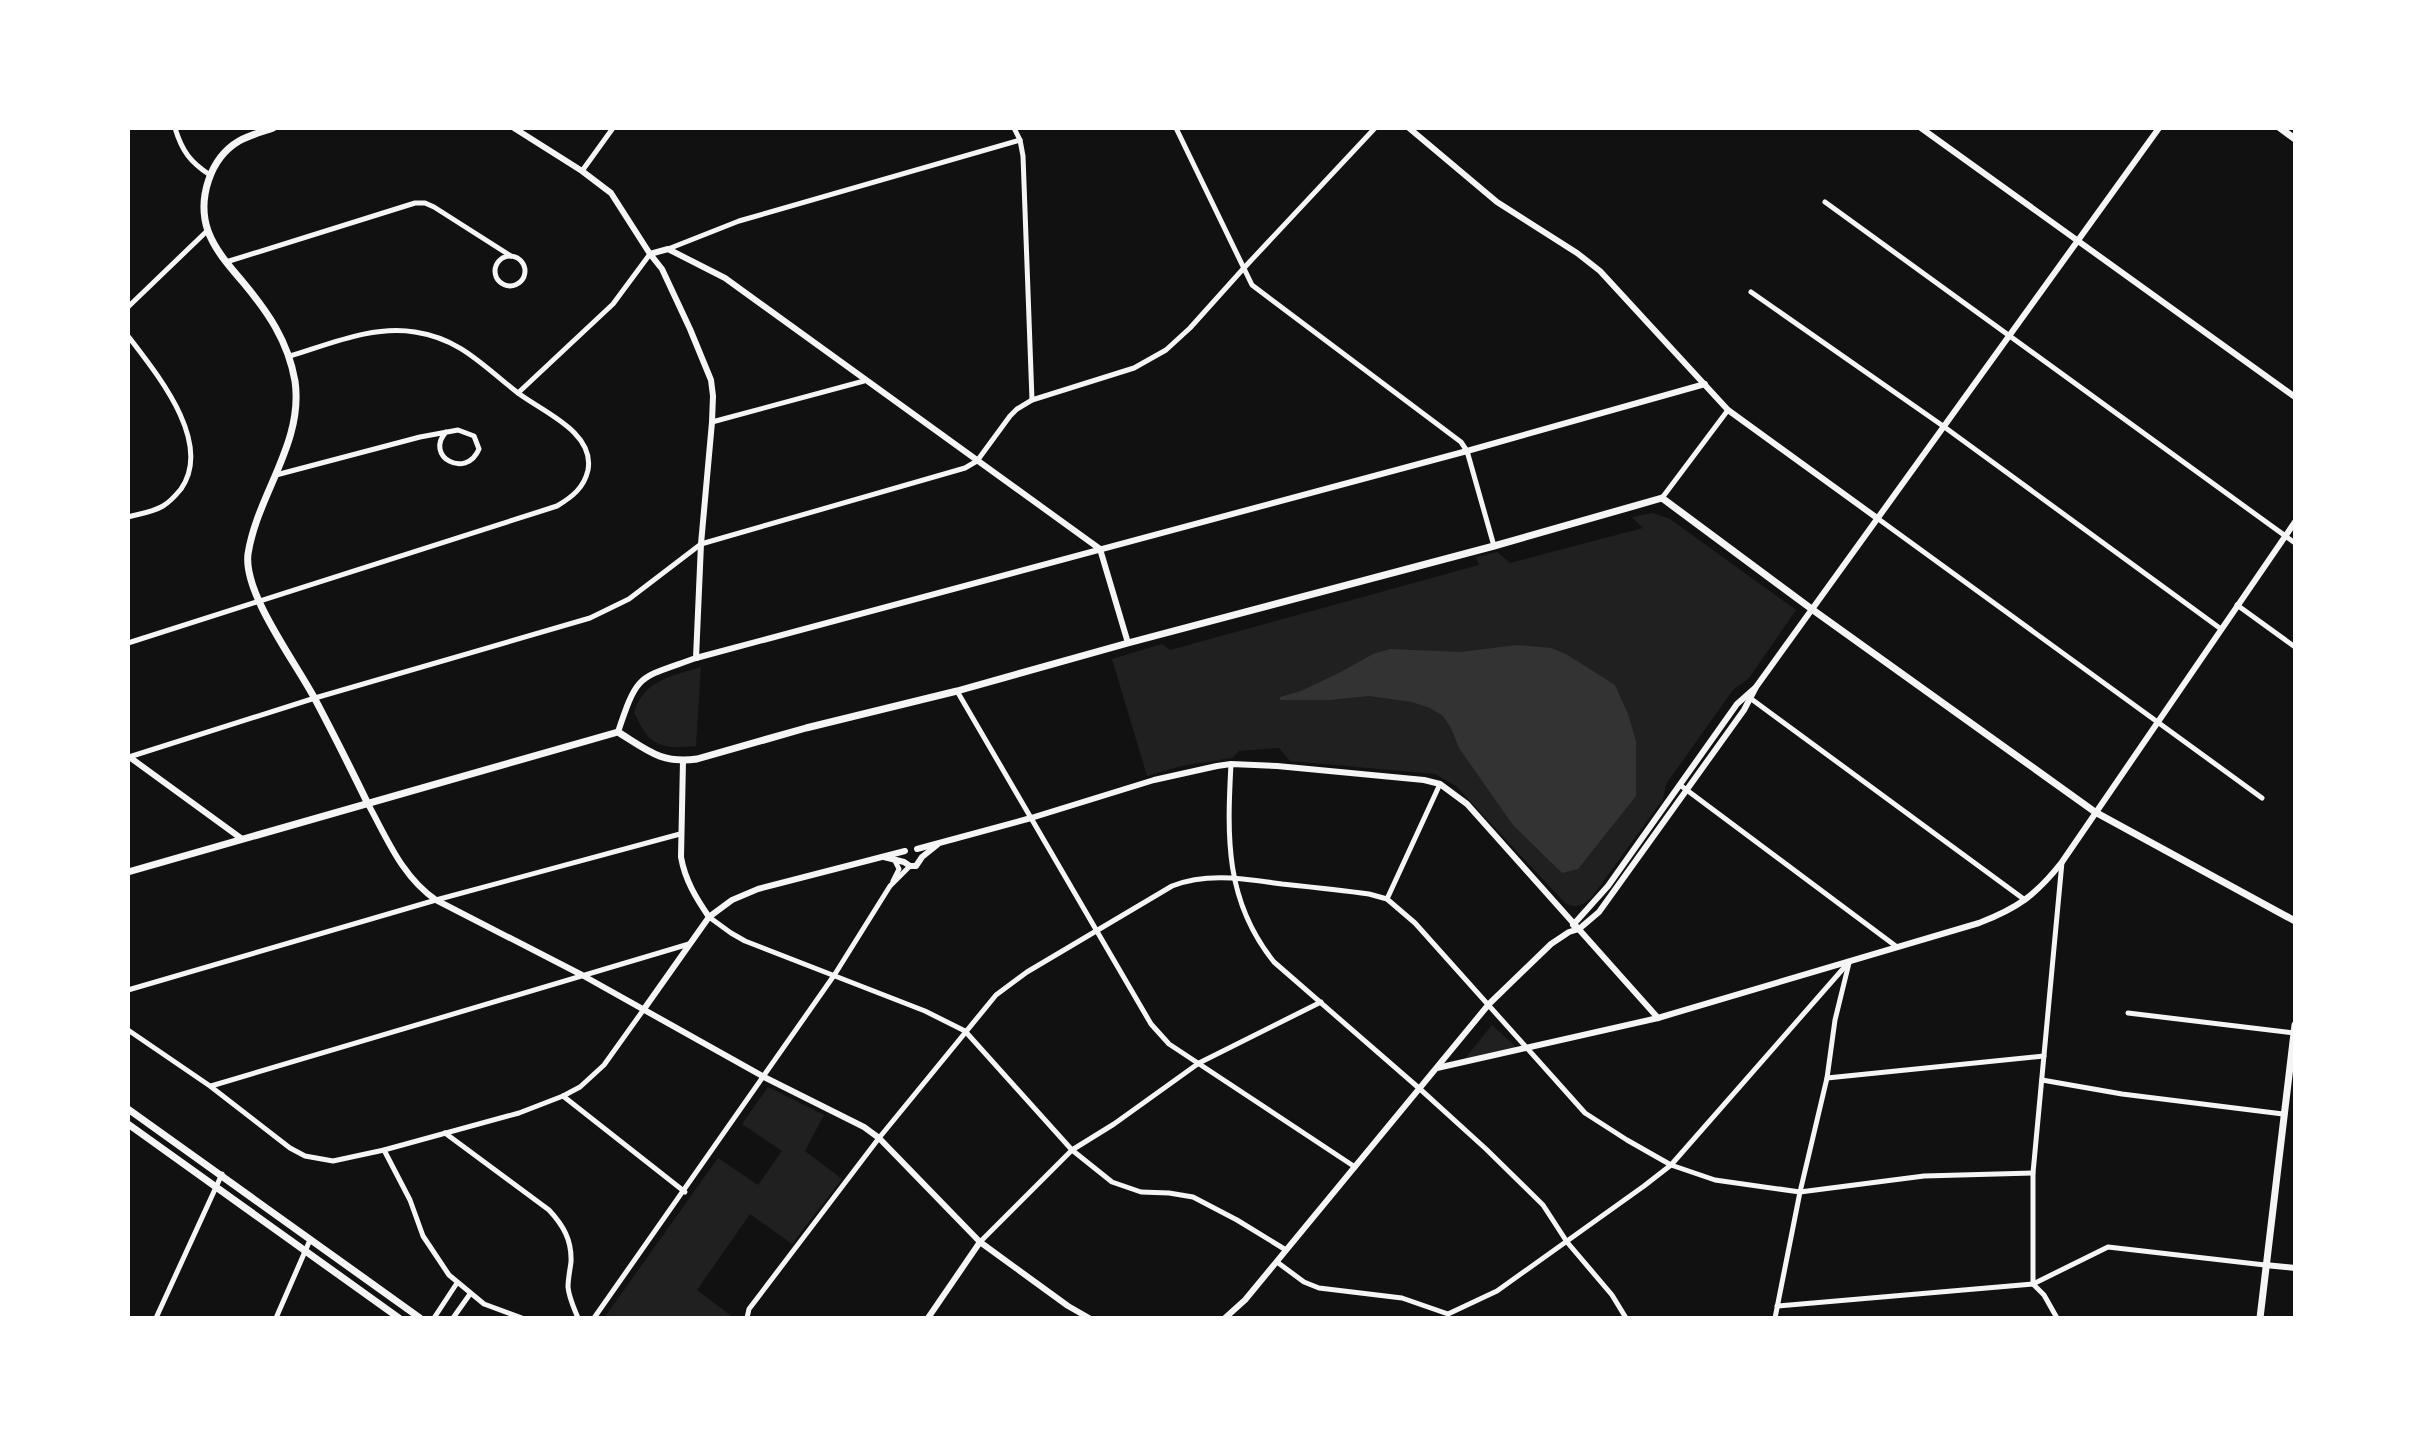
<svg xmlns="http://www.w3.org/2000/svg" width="2423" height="1446" font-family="Overpass,sans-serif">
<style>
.green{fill:#202020}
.water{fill:#333}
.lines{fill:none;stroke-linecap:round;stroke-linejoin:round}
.minor{stroke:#f5f5f5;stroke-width:5}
.tertiary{stroke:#f5f5f5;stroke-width:6}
.secondary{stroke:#f5f5f5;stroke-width:7}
</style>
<rect width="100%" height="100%" fill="#111"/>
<g class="green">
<path d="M 1653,513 L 1670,519 L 1796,610 L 1749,678 L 1733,690 L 1666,784 L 1663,799 L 1592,897 C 1583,905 1577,909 1565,903 L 1456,786 L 1435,774 L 1290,761 L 1279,748 L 1239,751 L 1232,758 L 1181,766 L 1147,776 L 1112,659 L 1162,644 L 1170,650 L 1479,565 L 1476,557 L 1497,552 L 1510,563 L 1643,528 L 1632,517 Z"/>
<path d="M 701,667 L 696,746 C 661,749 649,747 634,712 C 645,679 671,677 701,667 Z"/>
<polygon points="1492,1025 1515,1046 1515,1049 1463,1061"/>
<polygon points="768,1087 824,1115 805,1151 842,1179 792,1244 750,1214 697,1290 734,1318 604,1318 718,1158 758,1185 782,1151 742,1124"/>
</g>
<polygon class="water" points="1517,645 1551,648 1566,654 1615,685 1628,714 1636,741 1636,796 1578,869 1562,873 1513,825 1459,748 1451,728 1443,716 1430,708 1412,702 1369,696 1329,700 1280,700 1280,697 1301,691 1341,672 1373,654 1390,649 1461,652"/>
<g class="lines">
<g class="minor">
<path d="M 175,128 C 182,151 190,162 210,175"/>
<polyline points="1014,128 1020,140 1023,156 1032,400"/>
<polyline points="1176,128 1252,285 1461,442 1467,451 1494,546"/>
<polyline points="582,171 613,128"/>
<polyline points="1825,202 2295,543"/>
<polyline points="668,249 739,221 1020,140"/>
<circle cx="510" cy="271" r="15"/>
<polyline points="226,262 415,203 425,203 434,207 511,256"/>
<polyline points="1751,292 1943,426 2221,629"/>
<polyline points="128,307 208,230"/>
<path d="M 128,336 C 156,373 214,442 181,489 C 176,495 170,502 163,506 C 153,512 139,514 128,517"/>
<polyline points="518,393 613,304 650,254"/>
<polyline points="712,422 864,381"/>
<path d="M 276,475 L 420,437 L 458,430 L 474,436 L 479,449 C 466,480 424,456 446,432"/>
<polyline points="1662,498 1728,410"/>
<polyline points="1877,518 2262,798"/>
<polyline points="2237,605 2295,647"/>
<path d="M 128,643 L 557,506 C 572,497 584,488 588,470 C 595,432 543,412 518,393 C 483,366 461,339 415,332 C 373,325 330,344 290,356"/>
<polyline points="957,691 1151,1024 1169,1044 1355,1167"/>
<polyline points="1750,698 2025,900"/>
<polyline points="129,757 315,698 590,618 629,599 701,544 965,468 977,461 1010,416 1017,409 1032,400 1134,368 1166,350 1190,328 1243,269 1375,128"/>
<path d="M 1231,764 C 1227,838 1225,901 1274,962 L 1420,1089 L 1486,1149 L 1543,1205 L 1567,1242 L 1612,1295 L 1626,1318"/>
<polyline points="1680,785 1897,947"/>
<polyline points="893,881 899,869 894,859"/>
<polyline points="1387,899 1440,784"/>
<polyline points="709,917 731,933 745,941 925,1011 965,1031 1072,1150 1112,1182 1141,1192 1169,1193 1193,1197 1237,1220 1286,1250"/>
<polyline points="128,990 436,900 680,834"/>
<polyline points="2128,1013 2294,1033"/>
<polyline points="128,1030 210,1086 290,1148 305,1156 333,1161 384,1150 519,1113 563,1096 580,1087 604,1065 644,1009"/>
<polyline points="1827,1078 2044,1056"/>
<polyline points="2042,1080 2122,1094 2283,1114"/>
<polyline points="211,1086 689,944"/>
<polyline points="563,1096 685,1192"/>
<path d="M 445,1133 L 549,1210 C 563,1225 572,1240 571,1262 C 570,1270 568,1279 568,1287 C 569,1298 574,1308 578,1318"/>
<polyline points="384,1150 410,1200 423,1236 449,1275 484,1304 522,1318"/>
<polyline points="980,1242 1072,1150 1114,1124 1199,1063 1321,1002"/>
<polyline points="1277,1262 1304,1282 1319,1288 1402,1298 1448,1314"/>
<polyline points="2033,1284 2033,1173 2062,862"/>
<polyline points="2033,1284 2044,1295 2057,1318"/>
<polyline points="1777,1306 2033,1284 2108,1247 2265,1265"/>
<polyline points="1448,1314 1497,1291 1644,1186 1671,1165 1849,962"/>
<polyline points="156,1318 222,1174"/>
<polyline points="276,1318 310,1240"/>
<polyline points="434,1318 457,1283"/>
<polyline points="453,1318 470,1294"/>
<polyline points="594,1318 835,974 890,886 910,866"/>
<path d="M 747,1318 L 749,1309 L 879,1138 L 996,995 L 1027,972 L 1172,886 C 1208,872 1245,879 1282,884 C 1311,887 1340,890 1369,894 L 1387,899 L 1415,923 L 1585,1113 L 1627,1140 L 1671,1165 L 1715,1180 L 1800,1192 L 1924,1176 L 2033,1173"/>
<polyline points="1775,1318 1800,1192 1827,1078 1835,1020 1849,963"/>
</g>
<g class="tertiary">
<polyline points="514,128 582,171 611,193 650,254 662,269 690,329 711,380 713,396 712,422 701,544 696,658"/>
<polyline points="1409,128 1497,202 1577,253 1600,271 1728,410 1877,518"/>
<polyline points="1921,128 2295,397"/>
<polyline points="650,254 668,249 725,278 1100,549"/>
<polyline points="1100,549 1128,643"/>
<path d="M 618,732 C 638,672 638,679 696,658 L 1467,451 L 1705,384"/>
<polyline points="128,756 242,839"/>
<path d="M 683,761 L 681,857 C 685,880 696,898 709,917"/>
<path d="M 368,804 C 387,838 402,877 436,900 L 582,975 L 764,1077 L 864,1127 L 879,1138 L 980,1242 L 1068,1306 L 1089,1318"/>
<polyline points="917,849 1031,818 1154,780 1217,766 1231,764 1277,766 1424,780 1440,784 1467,804 1658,1018"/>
<polyline points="884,857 904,862 910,866 916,866 922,857 937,845"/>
<polyline points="1573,925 1608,886 1737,704 1755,688"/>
<polyline points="644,1009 709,917 732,900 758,889 905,851"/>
<path d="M 1437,1068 L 1658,1018 L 1979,923 C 2018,908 2036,895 2062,862 L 2295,522"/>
<polyline points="2265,1265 2295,1268"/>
<polyline points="928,1318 980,1242"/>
<polyline points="1225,1318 1245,1300 1489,1004 1551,944 1569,932 1579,929 1599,912 1744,710 1756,687 2159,128"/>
</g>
<g class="secondary">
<path d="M 273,128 C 262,132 250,135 239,141 C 210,158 197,199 208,231 C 215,250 229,266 242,281 C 268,312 288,341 295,381 C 304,443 257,495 248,554 C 243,594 297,664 316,701 C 334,735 351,769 368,804"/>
<polyline points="2280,128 2295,139"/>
<path d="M 128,872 L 618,732 C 647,750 661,764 697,759 L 806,728 L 957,691 L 1128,643 L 1494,546 L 1662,498 L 1813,610 L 2095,812 L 2295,921"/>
<polyline points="128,1109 420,1318"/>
<polyline points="128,1124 399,1318"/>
<polyline points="2260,1318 2295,1025"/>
</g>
</g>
<rect width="2423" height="1446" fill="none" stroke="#ffffff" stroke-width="260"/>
</svg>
